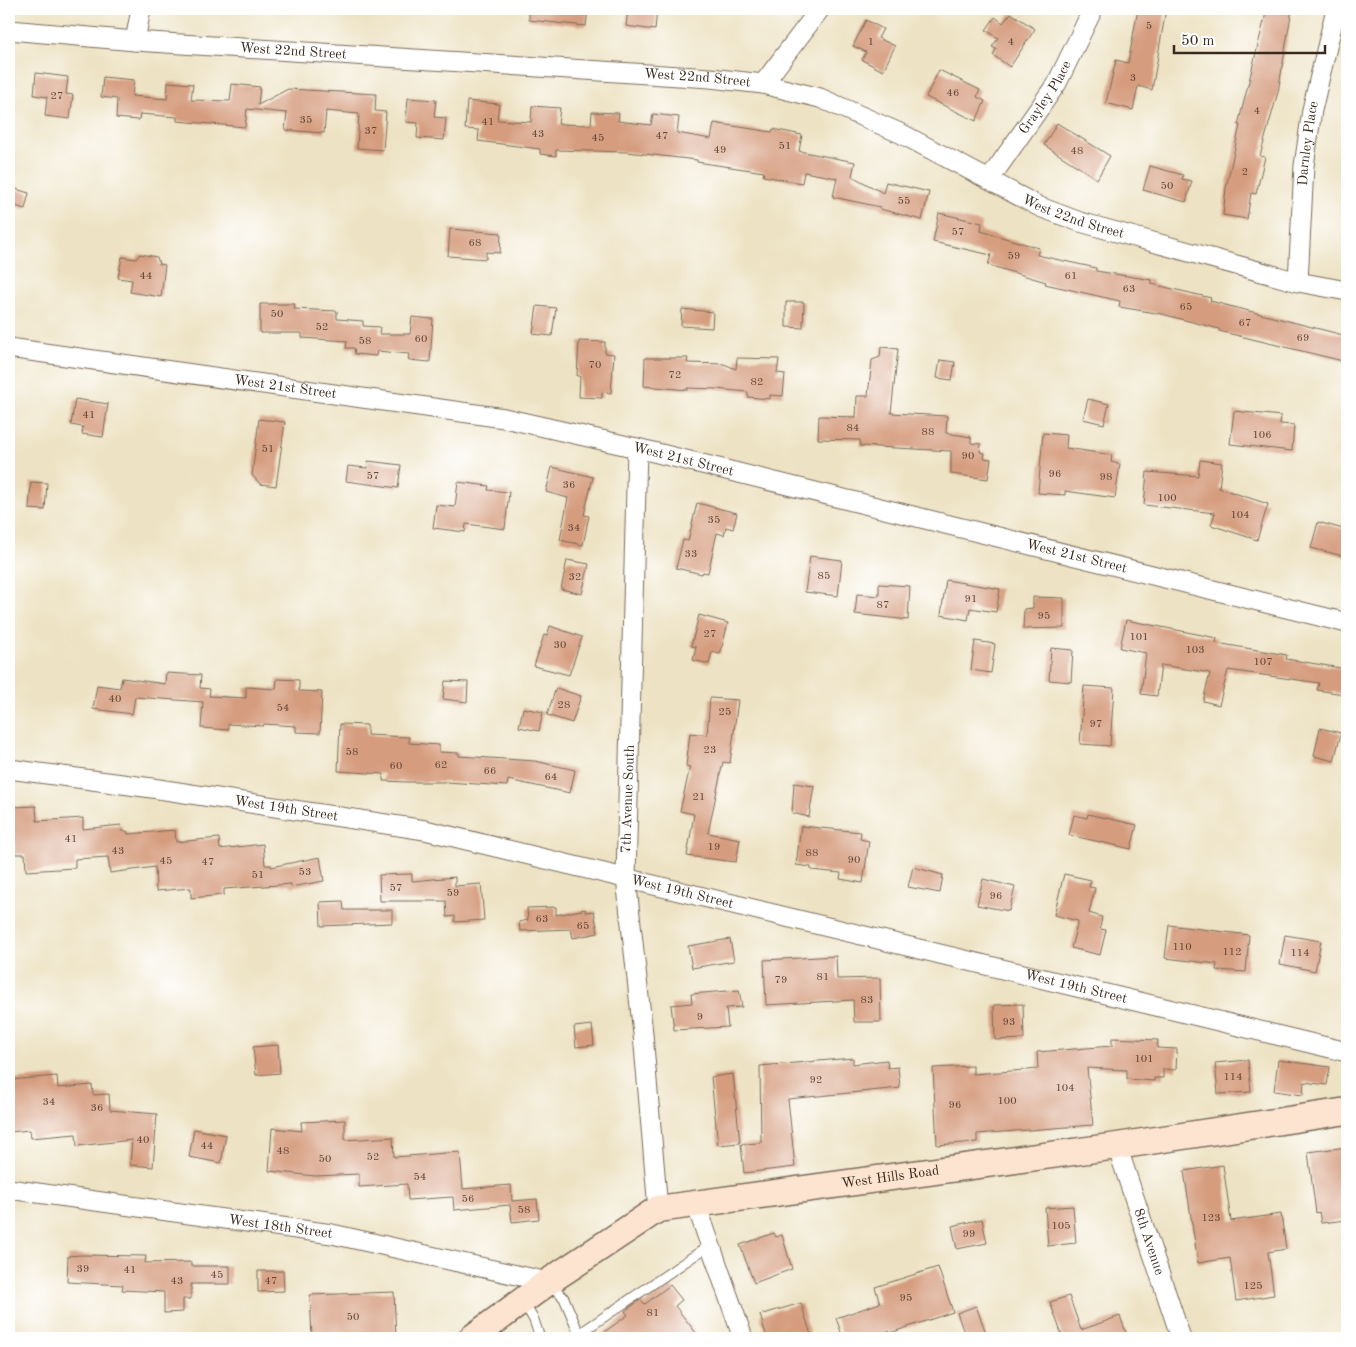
<svg xmlns="http://www.w3.org/2000/svg" width="1356" height="1347" font-family="'Old Standard TT',serif">
<style>
.building{fill:#d59c7e}
.lines{fill:none;stroke-linecap:round;stroke-linejoin:round}
.lane-casing{stroke:#796a58;stroke-width:11}
.street-casing{stroke:#796a58;stroke-width:21}
.secondary-casing{stroke:#796a58;stroke-width:29}
.lane{stroke:#fff;stroke-width:9}
.street{stroke:#fff;stroke-width:19}
.secondary{stroke:#fde4d1;stroke-width:26}
.labels{text-anchor:middle;dominant-baseline:central;stroke-width:4;stroke-linejoin:round;paint-order:stroke}
.number-label{font-size:11px;fill:#624636}
.street-label{font-size:14px;fill:#3b2a1e;stroke:#fff}
</style>
<rect width="100%" height="100%" fill="#fff"/>
<filter id="ink" filterUnits="userSpaceOnUse"><feTurbulence type="fractalNoise" baseFrequency=".02" numOctaves="2"/><feDisplacementMap in="SourceGraphic" scale="10" xChannelSelector="R" yChannelSelector="G"/><feConvolveMatrix kernelMatrix="1 2 1 2 8 2 1 2 1" color-interpolation-filters="sRGB"/></filter>
<filter id="wash" filterUnits="userSpaceOnUse"><feTurbulence type="fractalNoise" baseFrequency=".0096" numOctaves="4" result="noise"/><feDisplacementMap in="SourceGraphic" scale="20" xChannelSelector="R" yChannelSelector="G"/><feGaussianBlur stdDeviation="1.12" result="paint"/><feColorMatrix in="noise" values="0 0 0 0 0 0 0 0 0 0 0 0 0 0 0 0 0 1.4 0 .05"/><feComposite in="paint" operator="in"/></filter>
<g filter="url(#wash)">
<rect width="100%" height="100%" fill="#ede2c3"/>
<g id="blocks">
<g class="building">
<polygon points="529,9 588,9 586,26 529,20"/>
<polygon points="628,9 657,9 655,30 626,26"/>
<polygon points="1138,9 1166,9 1152,90 1138,86 1133,110 1106,103 1116,60 1128,63"/>
<polygon points="1267,9 1292,9 1278,92 1260,156 1265,157 1256,194 1251,193 1247,219 1223,215 1226,188 1240,125 1238,125"/>
<polygon points="1011,13 1035,29 1010,67 993,55 996,49 992,47 998,38 986,30 995,17 1003,23"/>
<polygon points="866,20 883,29 878,38 895,46 883,71 862,60 866,52 853,46"/>
<polygon points="939,70 980,90 977,97 985,101 976,121 926,97"/>
<polygon points="36,73 68,77 66,94 73,95 70,119 45,116 47,97 34,95"/>
<polygon points="103,77 134,80 132,96 167,99 168,82 193,84 191,100 230,101 232,84 260,87 258,105 288,89 376,94 375,111 386,112 383,150 357,148 359,114 326,111 324,133 285,130 287,113 247,109 245,127 177,121 177,117 140,114 139,120 116,118 117,99 101,97"/>
<polygon points="408,98 436,100 434,117 446,118 444,140 417,138 418,123 406,122"/>
<polygon points="467,101 499,104 497,120 531,122 532,106 560,108 558,124 591,125 592,112 619,113 618,121 651,125 653,114 679,117 677,133 711,139 714,123 772,132 773,129 802,135 799,151 855,162 852,176 883,193 886,182 929,192 922,220 880,209 880,207 833,197 837,178 804,172 802,183 763,176 764,172 697,162 697,160 627,152 556,150 556,156 540,154 540,149 478,141 479,130 465,129"/>
<polygon points="1057,123 1110,156 1097,179 1044,145"/>
<polygon points="1150,166 1183,175 1182,179 1192,181 1186,202 1143,190"/>
<polygon points="9,187 29,193 25,209 9,204"/>
<polygon points="939,213 982,223 981,231 1039,248 1037,255 1096,268 1096,271 1152,280 1152,284 1211,298 1210,301 1347,336 1347,362 1219,331 1219,329 1162,314 1119,307 1120,301 1045,284 1046,282 988,265 991,255 933,242"/>
<polygon points="450,229 501,233 500,253 486,252 486,259 448,256"/>
<polygon points="140,254 157,257 159,264 165,265 161,297 130,292 132,280 118,278 122,257 136,259"/>
<polygon points="786,302 804,302 803,328 786,327"/>
<polygon points="260,304 295,304 294,309 337,311 337,319 363,321 363,326 380,327 379,334 410,334 412,317 433,319 430,362 408,360 409,354 377,351 376,356 355,354 354,348 346,348 347,341 302,338 302,333 260,333"/>
<polygon points="537,306 556,308 552,336 533,334"/>
<polygon points="682,309 713,312 712,328 681,326"/>
<polygon points="579,341 605,342 605,353 614,354 611,393 602,392 602,398 579,397 580,376 577,376"/>
<polygon points="881,347 898,349 891,413 947,416 946,433 971,437 971,443 981,444 980,452 985,453 984,458 991,459 988,479 951,474 951,451 860,446 860,440 818,439 819,416 856,417 857,396 868,396 872,360 880,357"/>
<polygon points="645,358 688,358 687,363 724,364 736,369 737,358 779,359 777,373 785,374 783,396 770,395 770,399 748,397 748,392 716,389 687,388 688,390 644,386"/>
<polygon points="940,360 955,362 952,380 937,378"/>
<polygon points="75,399 108,404 103,437 82,434 83,427 71,425"/>
<polygon points="1088,399 1109,404 1104,424 1083,419"/>
<polygon points="1234,411 1281,416 1280,424 1294,425 1292,451 1230,444"/>
<polygon points="259,419 285,422 276,486 260,484 252,475"/>
<polygon points="1043,433 1067,435 1066,448 1112,455 1111,462 1120,464 1115,498 1065,491 1065,495 1038,493"/>
<polygon points="1200,460 1222,463 1219,488 1268,504 1257,540 1211,525 1215,513 1144,505 1147,472 1198,476"/>
<polygon points="368,461 401,465 398,488 346,481 348,466 367,468"/>
<polygon points="552,467 593,477 584,515 589,516 583,545 560,540 568,498 546,492"/>
<polygon points="31,482 47,483 45,510 29,509"/>
<polygon points="458,482 489,486 488,490 509,492 505,529 466,524 465,532 433,528 436,505 455,507"/>
<polygon points="697,503 737,513 733,529 726,527 724,535 717,533 708,573 703,572 702,574 676,568 683,540 688,541"/>
<polygon points="1318,522 1347,530 1347,557 1311,548"/>
<polygon points="810,556 842,560 838,596 805,592"/>
<polygon points="567,560 589,564 582,594 561,589"/>
<polygon points="946,580 1000,589 996,612 970,608 968,620 941,615"/>
<polygon points="879,584 910,586 908,620 855,614 857,594 879,596"/>
<polygon points="1033,597 1064,598 1064,628 1023,629 1024,609 1033,608"/>
<polygon points="699,615 728,623 720,654 712,652 709,664 693,660 696,647 691,646"/>
<polygon points="1126,620 1217,638 1216,643 1287,655 1286,659 1347,669 1344,694 1317,690 1319,683 1228,670 1219,705 1203,701 1210,673 1161,665 1157,696 1141,694 1146,653 1120,648"/>
<polygon points="550,626 582,637 569,675 534,666 544,635 547,636"/>
<polygon points="975,641 995,644 991,673 971,670"/>
<polygon points="1051,648 1073,650 1071,682 1049,680"/>
<polygon points="166,673 201,675 200,688 210,689 209,696 246,698 246,687 276,689 277,679 299,680 299,691 322,692 320,733 296,732 296,726 264,724 263,726 228,724 228,730 201,728 203,702 135,697 132,714 93,709 97,685 120,688 122,678 165,684"/>
<polygon points="445,681 468,682 467,702 443,699"/>
<polygon points="1084,686 1114,688 1110,746 1080,744"/>
<polygon points="556,688 581,696 572,723 547,715"/>
<polygon points="710,698 738,700 730,763 723,762 708,833 740,839 736,862 687,856 694,814 680,811 690,767 686,766 690,733 707,735"/>
<polygon points="523,708 543,712 539,731 519,727"/>
<polygon points="340,724 367,725 367,735 409,737 409,743 439,745 439,752 459,753 459,756 535,761 575,770 570,793 508,780 507,786 446,782 407,782 383,781 384,774 338,771"/>
<polygon points="1320,728 1341,733 1334,761 1314,756"/>
<polygon points="794,783 814,786 809,817 792,813"/>
<polygon points="36,806 37,821 83,818 83,829 121,825 122,831 127,831 128,834 175,830 176,842 219,838 220,849 263,844 265,865 271,865 271,867 320,857 324,881 291,887 291,884 224,889 224,895 191,898 191,888 156,891 155,867 110,873 108,857 75,859 75,868 26,871 25,854 15,854 12,807"/>
<polygon points="1088,814 1137,825 1131,849 1069,835 1074,815 1087,818"/>
<polygon points="801,826 861,832 860,839 869,841 863,883 840,879 841,873 811,870 811,867 796,865"/>
<polygon points="913,867 943,875 940,893 908,887"/>
<polygon points="412,874 412,881 455,877 455,886 481,884 484,920 455,922 455,916 447,917 446,901 380,901 379,875"/>
<polygon points="1064,874 1091,880 1089,887 1095,888 1089,913 1102,917 1100,929 1106,930 1100,955 1071,948 1078,921 1054,915"/>
<polygon points="983,879 1015,887 1009,911 977,905"/>
<polygon points="343,901 344,910 392,910 392,923 321,926 320,902"/>
<polygon points="556,907 556,915 586,909 585,912 594,911 598,933 573,938 571,929 520,931 519,922 528,920 527,908"/>
<polygon points="1169,925 1249,935 1246,972 1216,970 1217,964 1165,958"/>
<polygon points="1285,935 1321,941 1315,971 1280,964"/>
<polygon points="730,939 734,961 692,968 688,946"/>
<polygon points="836,956 837,979 880,978 881,1022 854,1022 853,1000 766,1005 764,960"/>
<polygon points="739,990 742,1007 726,1008 728,1027 674,1030 671,1005 692,1003 691,994"/>
<polygon points="1023,1004 1024,1039 995,1040 994,1005"/>
<polygon points="592,1025 594,1045 576,1047 574,1027"/>
<polygon points="1112,1038 1158,1040 1157,1048 1177,1049 1176,1070 1163,1069 1163,1078 1154,1078 1154,1081 1127,1079 1127,1070 1087,1068 1093,1125 977,1134 977,1142 937,1145 933,1068 973,1066 973,1074 1038,1069 1037,1052 1112,1046"/>
<polygon points="278,1045 280,1073 256,1075 253,1047"/>
<polygon points="853,1058 853,1064 887,1060 888,1068 898,1067 900,1088 788,1099 795,1167 744,1173 741,1144 761,1143 760,1066"/>
<polygon points="1248,1060 1251,1092 1218,1094 1215,1063"/>
<polygon points="1278,1060 1330,1067 1327,1085 1304,1082 1303,1095 1274,1091"/>
<polygon points="733,1074 740,1143 718,1145 711,1077"/>
<polygon points="57,1076 58,1088 92,1085 93,1095 109,1094 110,1110 157,1114 153,1167 130,1165 132,1140 77,1146 76,1134 31,1138 30,1130 9,1132 9,1080"/>
<polygon points="345,1120 345,1140 393,1137 394,1157 460,1152 463,1189 511,1185 512,1201 537,1199 539,1219 512,1222 510,1205 454,1210 453,1197 408,1200 407,1184 359,1187 359,1174 315,1176 269,1171 272,1128 302,1131 301,1122"/>
<polygon points="194,1129 226,1135 221,1163 189,1157"/>
<polygon points="1347,1147 1347,1220 1321,1223 1319,1212 1316,1213 1308,1152"/>
<polygon points="1223,1165 1231,1221 1281,1214 1286,1249 1268,1252 1274,1295 1236,1301 1230,1258 1198,1263 1184,1171"/>
<polygon points="1073,1206 1076,1243 1048,1246 1045,1208"/>
<polygon points="982,1219 987,1243 957,1249 952,1226"/>
<polygon points="774,1233 776,1237 782,1235 792,1269 754,1283 740,1245"/>
<polygon points="81,1255 146,1256 145,1263 191,1262 191,1266 230,1266 230,1284 191,1284 191,1299 183,1299 183,1312 164,1313 164,1292 122,1290 123,1285 67,1282 68,1256"/>
<polygon points="938,1267 953,1312 890,1333 889,1331 867,1338 843,1338 836,1318 880,1303 875,1287"/>
<polygon points="258,1271 283,1271 284,1291 258,1292"/>
<polygon points="670,1285 682,1300 675,1306 700,1338 596,1338 628,1315 625,1311 640,1300 645,1304"/>
<polygon points="394,1292 396,1338 312,1338 310,1295"/>
<polygon points="1069,1296 1081,1330 1120,1316 1128,1338 1063,1338 1050,1302"/>
<polygon points="801,1303 812,1338 767,1338 760,1315"/>
<polygon points="976,1306 988,1338 966,1338 957,1313"/>
</g>
</g>
</g>
<g filter="url(#ink)">
<use href="#blocks" fill-opacity="0" stroke="#796a58" stroke-width="1"/>
<g class="lines">
<g class="lane-casing">
<g id="lane">
<polyline points="550,1284 564,1298 581,1338"/>
<polyline points="524,1303 534,1320 540,1338"/>
<polyline points="579,1334 710,1245"/>
</g>
</g>
<g class="street-casing">
<g id="street">
<path id="s1" d="M 9,30 L 135,41 L 710,78 L 763,84 L 820,98 L 902,134 L 1040,207 L 1080,222 L 1298,282 L 1347,291"/>
<polyline points="135,41 141,9"/>
<polyline points="763,84 820,9"/>
<path id="s2" d="M 989,180 L 1057,83 L 1093,9"/>
<path id="s3" d="M 1298,282 L 1304,166 L 1312,110 L 1336,9"/>
<path id="s4" d="M 9,348 L 504,418 L 637,448 L 1347,623"/>
<polyline points="637,448 626,878 643,1034 658,1209"/>
<path id="s5" d="M 9,769 L 152,788 L 425,830 L 1347,1052"/>
<path id="s6" d="M 1117,1146 L 1181,1338"/>
<path id="s7" d="M 9,1189 L 332,1234 L 548,1282"/>
<polyline points="696,1204 743,1338"/>
</g>
</g>
<g class="secondary-casing">
<g id="secondary">
<path id="s8" d="M 472,1338 L 548,1282 L 658,1209 L 1117,1146 L 1347,1111"/>
</g>
</g>
<use href="#lane" class="lane"/>
<use href="#street" class="street"/>
<use href="#secondary" class="secondary"/>
</g>
</g>
<g class="labels">
<g class="number-label">
<text x="1149" y="26">5</text>
<text x="871" y="42">1</text>
<text x="1011" y="42">4</text>
<text x="1133" y="78">3</text>
<text x="953" y="93">46</text>
<text x="57" y="96">27</text>
<text x="1257" y="111">4</text>
<text x="306" y="120">35</text>
<text x="488" y="122">41</text>
<text x="371" y="131">37</text>
<text x="538" y="134">43</text>
<text x="662" y="136">47</text>
<text x="598" y="138">45</text>
<text x="785" y="146">51</text>
<text x="720" y="150">49</text>
<text x="1077" y="151">48</text>
<text x="1245" y="172">2</text>
<text x="1167" y="186">50</text>
<text x="904" y="201">55</text>
<text x="958" y="232">57</text>
<text x="475" y="243">68</text>
<text x="1014" y="256">59</text>
<text x="146" y="276">44</text>
<text x="1071" y="276">61</text>
<text x="1129" y="289">63</text>
<text x="1186" y="307">65</text>
<text x="277" y="314">50</text>
<text x="1245" y="323">67</text>
<text x="322" y="327">52</text>
<text x="1303" y="338">69</text>
<text x="421" y="339">60</text>
<text x="365" y="341">58</text>
<text x="595" y="365">70</text>
<text x="675" y="375">72</text>
<text x="757" y="382">82</text>
<text x="89" y="415">41</text>
<text x="853" y="428">84</text>
<text x="928" y="432">88</text>
<text x="1262" y="435">106</text>
<text x="268" y="449">51</text>
<text x="968" y="456">90</text>
<text x="1055" y="474">96</text>
<text x="373" y="476">57</text>
<text x="1106" y="477">98</text>
<text x="569" y="485">36</text>
<text x="1167" y="498">100</text>
<text x="1240" y="515">104</text>
<text x="714" y="520">35</text>
<text x="574" y="528">34</text>
<text x="691" y="554">33</text>
<text x="824" y="576">85</text>
<text x="575" y="577">32</text>
<text x="971" y="599">91</text>
<text x="883" y="605">87</text>
<text x="1044" y="616">95</text>
<text x="710" y="634">27</text>
<text x="1139" y="637">101</text>
<text x="560" y="645">30</text>
<text x="1195" y="650">103</text>
<text x="1263" y="662">107</text>
<text x="115" y="699">40</text>
<text x="564" y="705">28</text>
<text x="283" y="708">54</text>
<text x="725" y="712">25</text>
<text x="1096" y="724">97</text>
<text x="710" y="750">23</text>
<text x="352" y="752">58</text>
<text x="441" y="765">62</text>
<text x="396" y="766">60</text>
<text x="490" y="771">66</text>
<text x="551" y="777">64</text>
<text x="699" y="797">21</text>
<text x="71" y="839">41</text>
<text x="714" y="847">19</text>
<text x="118" y="851">43</text>
<text x="812" y="853">88</text>
<text x="854" y="860">90</text>
<text x="166" y="861">45</text>
<text x="208" y="862">47</text>
<text x="305" y="872">53</text>
<text x="258" y="875">51</text>
<text x="396" y="888">57</text>
<text x="453" y="893">59</text>
<text x="996" y="896">96</text>
<text x="542" y="919">63</text>
<text x="583" y="926">65</text>
<text x="1182" y="947">110</text>
<text x="1232" y="952">112</text>
<text x="1300" y="953">114</text>
<text x="823" y="977">81</text>
<text x="781" y="980">79</text>
<text x="867" y="1000">83</text>
<text x="700" y="1017">9</text>
<text x="1009" y="1022">93</text>
<text x="1144" y="1059">101</text>
<text x="1233" y="1077">114</text>
<text x="816" y="1080">92</text>
<text x="1065" y="1088">104</text>
<text x="1007" y="1101">100</text>
<text x="49" y="1102">34</text>
<text x="955" y="1105">96</text>
<text x="97" y="1108">36</text>
<text x="143" y="1140">40</text>
<text x="207" y="1146">44</text>
<text x="283" y="1151">48</text>
<text x="373" y="1157">52</text>
<text x="325" y="1159">50</text>
<text x="420" y="1177">54</text>
<text x="468" y="1199">56</text>
<text x="524" y="1210">58</text>
<text x="1211" y="1218">123</text>
<text x="1061" y="1226">105</text>
<text x="969" y="1234">99</text>
<text x="83" y="1269">39</text>
<text x="130" y="1270">41</text>
<text x="217" y="1275">45</text>
<text x="177" y="1281">43</text>
<text x="271" y="1281">47</text>
<text x="1253" y="1286">125</text>
<text x="906" y="1298">95</text>
<text x="653" y="1313">81</text>
<text x="353" y="1317">50</text>
</g>
<g class="street-label">
<text stroke="none"><textPath href="#s1" startOffset="285">West 22nd Street</textPath></text>
<text stroke="none"><textPath href="#s1" startOffset="690">West 22nd Street</textPath></text>
<text stroke="none"><textPath href="#s2" startOffset="100">Grayley Place</textPath></text>
<text stroke="none"><textPath href="#s3" startOffset="139">Darnley Place</textPath></text>
<text stroke="none"><textPath href="#s1" startOffset="1095">West 22nd Street</textPath></text>
<text stroke="none"><textPath href="#s4" startOffset="279">West 21st Street</textPath></text>
<text stroke="none"><textPath href="#s4" startOffset="684">West 21st Street</textPath></text>
<text stroke="none"><textPath href="#s4" startOffset="1089">West 21st Street</textPath></text>
<text transform="translate(628 799) rotate(-88)">7th Avenue South</text>
<text stroke="none"><textPath href="#s5" startOffset="280">West 19th Street</textPath></text>
<text stroke="none"><textPath href="#s5" startOffset="685">West 19th Street</textPath></text>
<text stroke="none"><textPath href="#s5" startOffset="1090">West 19th Street</textPath></text>
<text stroke="none"><textPath href="#s8" startOffset="461">West Hills Road</textPath></text>
<text stroke="none"><textPath href="#s7" startOffset="274">West 18th Street</textPath></text>
<text stroke="none"><textPath href="#s6" startOffset="101">8th Avenue</textPath></text>
</g>
</g>
<rect width="1356" height="1347" fill="none" stroke="#fff" stroke-width="30"/>
<path d="M1174 45v8h151v-8" fill="none" stroke="#3b2a1e" stroke-width="2.5"/>
<text x="1181" y="45" font-size="15" fill="#3b2a1e" stroke="#ffffff" stroke-width="4" paint-order="stroke">50 m</text>
</svg>
